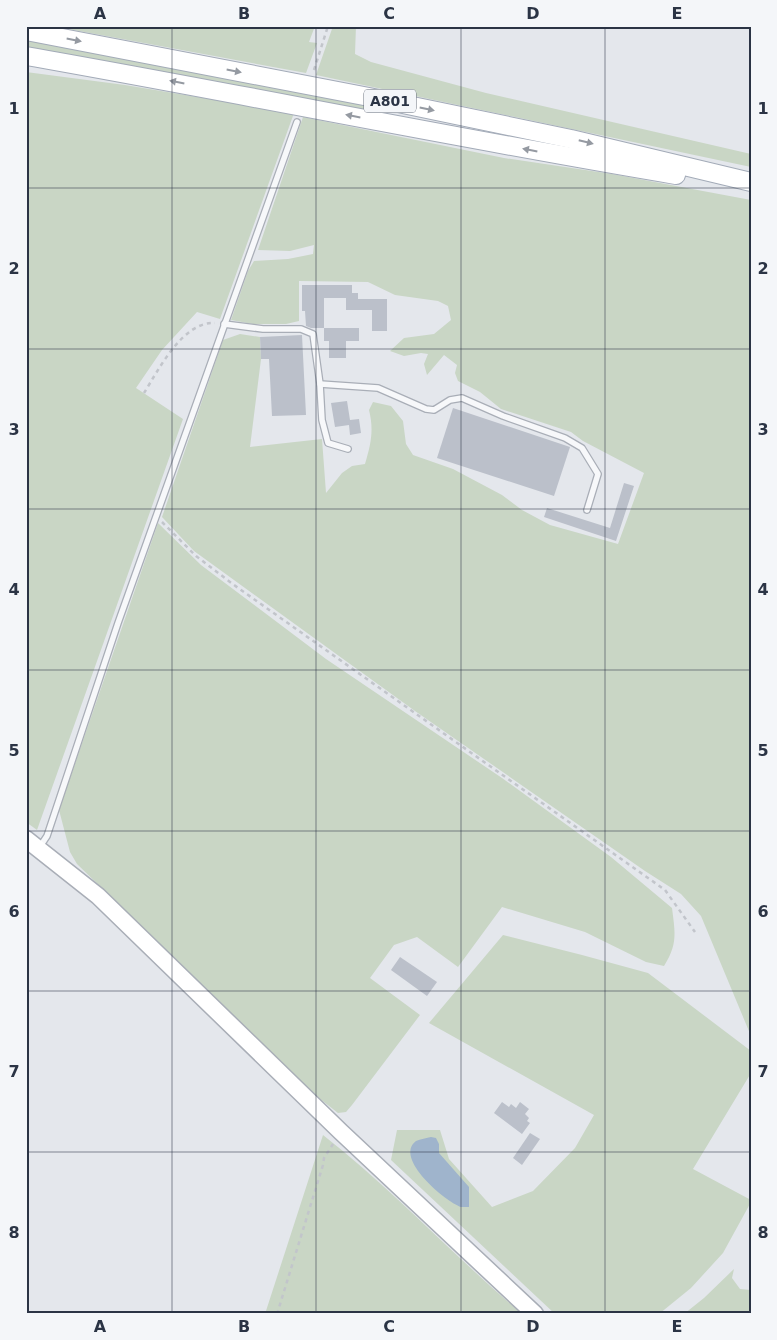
<svg xmlns="http://www.w3.org/2000/svg" width="777" height="1340" font-family="'DejaVu Sans',sans-serif">
<style>
.green{fill:#c9d6c5}
.water{fill:#9fb4cc}
.building{fill:#bbc0ca}
.lines{fill:none;stroke-linecap:round;stroke-linejoin:round}
.lane-casing{stroke:#a9aeb7;stroke-width:8}
.secondary-casing{stroke:#a9aeb7;stroke-width:19}
.primary-casing{stroke:#a3abb8;stroke-width:20}
.path{stroke:#c2c5cb;stroke-width:2.5;stroke-dasharray:4 4;stroke-linecap:butt}
.lane{stroke:#f7f8fa;stroke-width:5.5}
.secondary{stroke:#fff;stroke-width:16}
.primary{stroke:#fff;stroke-width:18}
.oneway{fill:#959aa2}
.grid{fill:none;stroke:#2b3445;stroke-width:1;stroke-opacity:0.55}
.labels{text-anchor:middle;dominant-baseline:central;stroke-width:4;stroke-linejoin:round;paint-order:stroke}
.shield{fill:#f4f6f9;stroke:#676e7b;stroke-width:1}
.shield-label{font-size:14px;font-weight:bold;fill:#2b3445}
.neatline{fill:none;stroke:#2b3445;stroke-width:2}
.grid-label{font-size:16px;text-anchor:middle;font-weight:bold;fill:#2b3445}
</style>
<rect width="100%" height="100%" fill="#e4e7ec"/>
<g class="green">
<polygon points="52,26 315,26 309,42 317,43 306,73"/>
<polygon points="333,26 356,26 355,54 371,62 486,93 751,154 751,167 316,75"/>
<polygon points="26,40 380,106 379,112 26,49"/>
<polygon points="26,72 125,85 294,113 220,319 197,312 162,350 136,388 183,419 37,830 26,822"/>
<path d="M 303,117 L 504,158 L 612,174 L 751,200 L 751,1036 L 701,916 L 681,894 L 645,871 L 415,711 L 194,551 L 162,517 L 223,340 L 240,334 L 260,337 L 261,359 L 250,447 L 322,439 L 326,493 L 342,473 L 352,466 L 365,464 C 371,444 374,430 369,410 L 373,402 L 391,406 L 403,421 L 406,444 L 413,455 L 453,469 L 502,495 L 522,510 L 550,525 L 618,544 L 644,473 L 583,441 L 571,432 L 501,409 L 480,392 L 458,381 L 455,373 L 457,365 L 444,355 L 427,375 L 424,364 L 428,354 L 421,353 L 404,356 L 390,351 L 404,338 L 434,334 L 451,320 L 448,306 L 438,301 L 395,295 L 368,282 L 299,281 L 299,321 L 286,324 L 253,324 L 231,320 L 248,271 L 254,261 L 288,259 L 313,254 L 314,245 L 290,251 L 258,250 Z"/>
<path d="M 158,523 L 201,565 L 326,659 L 502,778 L 611,857 L 672,908 C 675,932 678,944 664,966 L 646,962 L 585,932 L 502,907 L 458,967 L 417,937 L 394,945 L 370,978 L 420,1015 L 352,1105 L 346,1112 L 338,1113 L 315,1095 L 77,864 L 70,852 L 59,810 Z"/>
<polygon points="503,935 582,955 648,973 751,1051 751,1073 693,1169 751,1200 751,1202 723,1253 691,1288 659,1314 555,1314 391,1160 397,1130 440,1130 449,1159 492,1207 533,1191 575,1148 594,1115 429,1023"/>
<path d="M 323,1135 C 393,1190 454,1256 522,1314 L 265,1314 Z"/>
<polygon points="734,1269 732,1278 740,1289 751,1290 751,1314 684,1314 704,1298"/>
</g>
<path class="water" d="M 431,1137 L 436,1138 L 439,1144 L 439,1153 L 469,1187 L 469,1207 C 468,1207 462,1207 461,1207 C 446,1202 393,1158 416,1141 C 420,1139 427,1138 431,1137 Z"/>
<g class="building">
<polygon points="302,285 352,285 352,293 358,293 358,299 387,299 387,331 372,331 372,310 346,310 346,298 324,298 324,328 311,328 306,326 305,311 302,311"/>
<polygon points="324,328 359,328 359,341 346,341 346,358 329,358 329,341 324,341"/>
<polygon points="302,335 306,415 272,416 269,359 261,359 260,337"/>
<polygon points="347,401 350,420 359,419 361,433 350,435 349,425 335,427 331,403"/>
<polygon points="453,408 570,447 554,496 437,458"/>
<polygon points="624,483 634,486 616,541 544,517 547,508 610,528"/>
<polygon points="400,957 437,982 427,996 391,970"/>
<polygon points="502,1102 509,1107 511,1104 516,1108 520,1102 529,1109 525,1114 529,1118 527,1121 530,1123 522,1134 494,1113"/>
<polygon points="530,1133 540,1139 522,1165 513,1158"/>
</g>
<g class="lines">
<g class="lane-casing">
<g id="lane">
<polyline points="224,324 263,329 301,329 313,334 320,384 322,420 328,443 348,449"/>
<polyline points="320,384 378,388 426,409 434,410 450,400 462,398 503,416 565,438 582,448 598,474 587,510"/>
<polyline points="39,848 47,836 118,623 297,122"/>
</g>
</g>
<g class="secondary-casing">
<polyline id="secondary" points="26,839 98,896 341,1132 535,1314"/>
</g>
<g class="primary-casing">
<g id="primary">
<polyline points="26,31 369,97 571,139 751,182"/>
<path d="M 26,56 C 243,94 459,139 676,175"/>
</g>
</g>
<g class="path">
<polyline points="314,70 328,26"/>
<path d="M 144,393 C 159,369 183,321 215,323"/>
<polyline points="162,522 196,556 234,585 665,890 695,932"/>
<polyline points="277,1314 323,1165 324,1158 333,1144"/>
</g>
<use href="#lane" class="lane"/>
<use href="#secondary" class="secondary"/>
<use href="#primary" class="primary"/>
</g>
<defs><path id="oneway-solid" d="M-6-.8H1V-3.2L6.5 0L1 3.2V.8H-6Z" transform="scale(1.25)"/></defs>
<g class="oneway">
<use href="#oneway-solid" transform="translate(74 40) rotate(11)"/>
<use href="#oneway-solid" transform="translate(234 71) rotate(11)"/>
<use href="#oneway-solid" transform="translate(177 82) rotate(-169)"/>
<use href="#oneway-solid" transform="translate(427 109) rotate(12)"/>
<use href="#oneway-solid" transform="translate(353 116) rotate(-169)"/>
<use href="#oneway-solid" transform="translate(586 142) rotate(14)"/>
<use href="#oneway-solid" transform="translate(530 150) rotate(-169)"/>
</g>
<path class="grid" d="M 172,26 L 172,1314M 316,26 L 316,1314M 461,26 L 461,1314M 605,26 L 605,1314M 26,188 L 751,188M 26,349 L 751,349M 26,509 L 751,509M 26,670 L 751,670M 26,831 L 751,831M 26,991 L 751,991M 26,1152 L 751,1152"/>
<g class="labels">
<rect class="shield" x="364" y="89.5" width="52" height="23" rx="4"/>
<g class="shield-label">
<text x="390" y="101">A801</text>
</g>
</g>
<rect width="777" height="1340" fill="none" stroke="#f4f6f9" stroke-width="55"/>
<rect x="28" y="28" width="722" height="1284" class="neatline"/>
<g class="grid-label">
<text x="100" y="19">A</text>
<text x="244" y="19">B</text>
<text x="389" y="19">C</text>
<text x="533" y="19">D</text>
<text x="677" y="19">E</text>
<text x="14" y="114">1</text>
<text x="763" y="114">1</text>
<text x="14" y="274">2</text>
<text x="763" y="274">2</text>
<text x="14" y="435">3</text>
<text x="763" y="435">3</text>
<text x="14" y="595">4</text>
<text x="763" y="595">4</text>
<text x="14" y="756">5</text>
<text x="763" y="756">5</text>
<text x="14" y="917">6</text>
<text x="763" y="917">6</text>
<text x="14" y="1077">7</text>
<text x="763" y="1077">7</text>
<text x="14" y="1238">8</text>
<text x="763" y="1238">8</text>
<text x="100" y="1332">A</text>
<text x="244" y="1332">B</text>
<text x="389" y="1332">C</text>
<text x="533" y="1332">D</text>
<text x="677" y="1332">E</text>
</g>
</svg>
